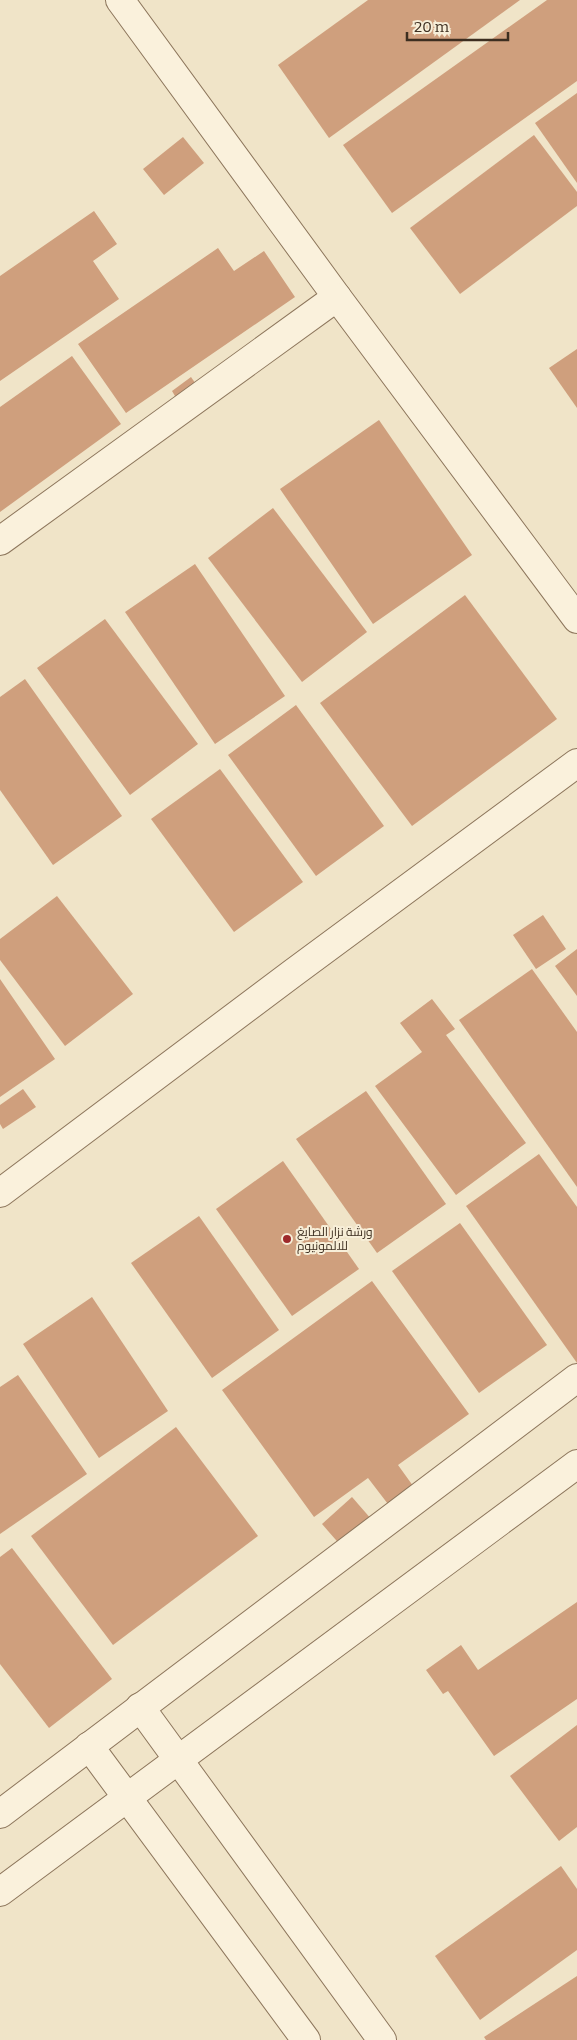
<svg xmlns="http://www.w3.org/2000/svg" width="577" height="2040" font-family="Bitter,Cairo,serif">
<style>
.building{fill:#cf9f7d}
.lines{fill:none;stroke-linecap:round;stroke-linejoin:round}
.minor-casing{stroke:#8d765c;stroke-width:30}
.minor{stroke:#faf1dc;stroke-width:28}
.poi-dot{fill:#9e2a2b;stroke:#f7eed8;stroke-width:2}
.labels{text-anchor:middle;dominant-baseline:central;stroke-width:4;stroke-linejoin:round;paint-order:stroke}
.poi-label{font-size:12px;fill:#3d2e20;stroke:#f7eed8;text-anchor:start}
</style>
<rect width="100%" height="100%" fill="#f0e4c8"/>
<g class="building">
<polygon points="368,0 520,0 329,138 278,65"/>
<polygon points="547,0 577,0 577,81 392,213 343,145"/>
<polygon points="577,93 577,183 535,123"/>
<polygon points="534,135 577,192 577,206 460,294 410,228"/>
<polygon points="183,137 204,163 164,195 143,169"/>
<polygon points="94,211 117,244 93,261 119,299 0,381 0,276"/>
<polygon points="218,248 234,271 264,251 295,297 126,413 78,344"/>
<polygon points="577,349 577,408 549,368"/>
<polygon points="72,356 121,424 0,512 0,407"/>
<polygon points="191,377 198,387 178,401 172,391"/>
<polygon points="379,420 472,555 373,624 280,489"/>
<polygon points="273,508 367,632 302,682 208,558"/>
<polygon points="195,564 285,696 215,744 125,612"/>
<polygon points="465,595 557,719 412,826 320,703"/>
<polygon points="105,619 198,744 130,795 37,668"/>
<polygon points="25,679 122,816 53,865 0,790 0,697"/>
<polygon points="296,705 384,826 316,876 228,755"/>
<polygon points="220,769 303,882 234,932 151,819"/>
<polygon points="57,896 133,994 65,1046 0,960 0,939"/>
<polygon points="543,915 566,949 536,969 513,935"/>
<polygon points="577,949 577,996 555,966"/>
<polygon points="532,969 577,1032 577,1187 459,1020"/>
<polygon points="0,979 55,1059 0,1097"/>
<polygon points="432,999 455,1029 446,1035 526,1143 456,1195 375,1086 422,1052 400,1023"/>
<polygon points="23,1089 36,1107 3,1129 0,1124 0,1105"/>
<polygon points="366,1091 446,1204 377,1253 296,1139"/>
<polygon points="539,1154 577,1207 577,1363 466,1206"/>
<polygon points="283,1161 359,1269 292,1316 216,1209"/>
<polygon points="199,1216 279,1330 212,1378 131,1263"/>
<polygon points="460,1223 547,1345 479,1393 392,1271"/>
<polygon points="372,1281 469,1414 398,1465 416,1490 391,1508 368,1478 314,1517 222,1390"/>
<polygon points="92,1297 168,1411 99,1458 23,1344"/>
<polygon points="18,1375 87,1474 0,1534 0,1387"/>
<polygon points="176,1427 258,1536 113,1645 31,1536"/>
<polygon points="352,1497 372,1520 342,1547 322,1524"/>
<polygon points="12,1548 112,1679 49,1728 0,1664 0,1557"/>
<polygon points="577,1602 577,1699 494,1756 448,1691 443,1694 426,1670 461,1645 478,1670"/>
<polygon points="577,1725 577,1827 559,1841 510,1776"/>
<polygon points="561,1866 577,1889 577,1950 480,2020 435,1956"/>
<polygon points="577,1976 577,2040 486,2040 484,2037"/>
</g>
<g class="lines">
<g class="minor-casing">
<g id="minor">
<polyline points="120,0 337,297 577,619"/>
<polyline points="0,541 337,297"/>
<polyline points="0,1193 293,973 577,763"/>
<polyline points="140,1707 382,2040"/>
<polyline points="89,1746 306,2040"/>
<polyline points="0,1814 577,1378"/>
<polyline points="0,1892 577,1464"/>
</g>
</g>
<use href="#minor" class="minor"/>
</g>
<circle class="poi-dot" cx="287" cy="1239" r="5"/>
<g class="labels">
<g class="poi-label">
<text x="297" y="1232">ورشة نزار الصايغ<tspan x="297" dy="14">للالمونيوم</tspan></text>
</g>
</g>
<path d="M407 32v8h101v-8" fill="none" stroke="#3d2e20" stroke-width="2.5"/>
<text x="414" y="32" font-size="15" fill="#3d2e20" stroke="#f7eed8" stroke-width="4" paint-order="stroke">20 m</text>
</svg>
